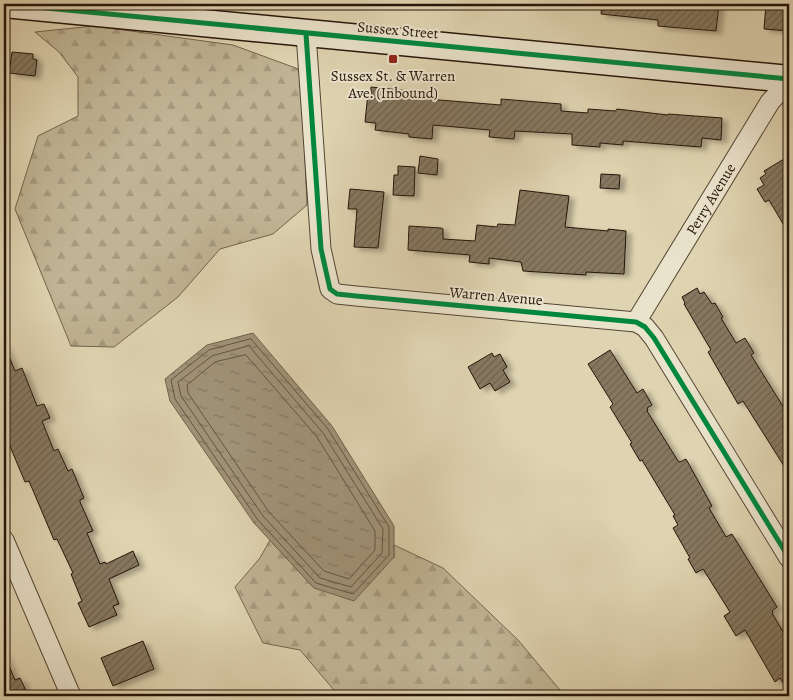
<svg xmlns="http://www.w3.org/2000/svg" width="793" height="700" font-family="Alegreya,serif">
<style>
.forest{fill:url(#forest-firs);stroke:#73644e}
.water{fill:url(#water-ripples);stroke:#6f614c}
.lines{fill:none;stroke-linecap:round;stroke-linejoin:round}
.shore{stroke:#635440;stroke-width:1}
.building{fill:url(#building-hatch);stroke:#261509;filter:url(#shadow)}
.street-casing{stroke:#544533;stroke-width:21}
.secondary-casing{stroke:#261509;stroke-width:29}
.street{stroke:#eae3cc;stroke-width:19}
.secondary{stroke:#eae3cc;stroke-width:26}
.cycleway-casing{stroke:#eae3cc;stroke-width:8}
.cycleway{stroke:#00873e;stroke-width:5}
.poi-dot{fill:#8f2418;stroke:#eae3cc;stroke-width:2}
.labels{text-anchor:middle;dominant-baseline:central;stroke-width:4;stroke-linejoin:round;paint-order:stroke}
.street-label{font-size:15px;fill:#261509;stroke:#eae3cc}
.poi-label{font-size:15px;fill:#261509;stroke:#eae3cc}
</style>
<defs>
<pattern id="forest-firs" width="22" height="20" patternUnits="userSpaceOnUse" patternTransform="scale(1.25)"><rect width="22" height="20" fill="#c0b494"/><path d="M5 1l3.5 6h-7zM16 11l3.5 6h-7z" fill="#a59a7e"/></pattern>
<pattern id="water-ripples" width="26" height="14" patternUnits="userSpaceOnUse" patternTransform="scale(1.25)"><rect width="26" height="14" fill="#a09378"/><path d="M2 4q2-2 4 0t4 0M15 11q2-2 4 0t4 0" fill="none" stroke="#827761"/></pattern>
<pattern id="building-hatch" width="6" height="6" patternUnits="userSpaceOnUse" patternTransform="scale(1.25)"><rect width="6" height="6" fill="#867860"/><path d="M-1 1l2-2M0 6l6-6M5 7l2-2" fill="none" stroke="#6d614d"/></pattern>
<filter id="shadow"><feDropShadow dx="5.5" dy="3" stdDeviation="2.5" flood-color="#0004"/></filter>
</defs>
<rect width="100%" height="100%" fill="#dfd4b1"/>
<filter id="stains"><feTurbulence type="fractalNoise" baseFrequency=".004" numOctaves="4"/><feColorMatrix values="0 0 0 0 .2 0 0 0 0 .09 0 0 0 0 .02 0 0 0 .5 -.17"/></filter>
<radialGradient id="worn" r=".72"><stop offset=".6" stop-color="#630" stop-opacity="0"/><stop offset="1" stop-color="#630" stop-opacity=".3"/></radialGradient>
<g class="forest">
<polygon points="94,26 233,45 301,70 307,205 273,234 220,249 178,297 114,347 71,346 15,209 38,136 78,116 78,77 59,52 35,32"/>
<polygon points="270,540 314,588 394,557 394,545 443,568 518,640 565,696 339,696 300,650 263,643 235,587 260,558"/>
</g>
<polygon class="water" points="253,333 332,426 394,526 394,557 354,601 314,588 254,523 170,401 165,379 207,345"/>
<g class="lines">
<g class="shore">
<polygon points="251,339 328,429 389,527 389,555 353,594 316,583 258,520 175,399 171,380 209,350"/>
<polygon points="249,346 323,433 383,529 382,553 351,587 320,578 263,516 181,396 178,382 212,356"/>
<polygon points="246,355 317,437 375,531 375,550 349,579 324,571 269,512 188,393 187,385 215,362"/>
</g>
</g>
<g class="building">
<polygon points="602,4 719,4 716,31 658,26 658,20 601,14"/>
<polygon points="766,4 789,6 789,31 764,29"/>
<polygon points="12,52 33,54 33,59 37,60 35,76 9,73"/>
<polygon points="371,87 428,93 427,99 501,105 501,99 561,104 561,111 588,113 588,109 615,111 617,109 668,115 668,114 722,118 721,140 702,138 701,147 623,141 623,145 600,143 600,147 572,145 572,134 515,131 514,139 489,137 490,130 433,125 432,139 409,137 409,134 375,130 376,123 365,122 368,93 371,94"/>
<polygon points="420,156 438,159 437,175 418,173"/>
<polygon points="789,156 789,234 769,200 765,202 757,189 764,185 760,178 766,174 764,171"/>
<polygon points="398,166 415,167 414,196 393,195 394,175 398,175"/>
<polygon points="601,174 620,175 619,189 600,188"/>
<polygon points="350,189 384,192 378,248 354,247 357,209 348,209"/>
<polygon points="520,190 569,196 565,227 608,231 608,229 626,231 624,274 586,272 586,275 523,271 521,262 489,258 489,264 469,262 470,255 408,250 409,226 441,228 443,229 443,239 475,241 477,225 497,227 498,224 515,225"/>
<polygon points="697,288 700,294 704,292 712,304 715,303 723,317 721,318 736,343 745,338 754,353 751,355 789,416 789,474 743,401 738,404 708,352 711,350 684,304 685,303 682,297"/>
<polygon points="4,344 15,371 22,368 37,406 44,404 50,418 42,421 54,451 58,449 68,471 72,469 84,498 80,500 80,502 93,531 87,533 100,564 105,562 106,564 133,551 139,565 109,579 119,604 113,606 117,615 89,627 78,603 82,601 71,574 73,573 57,539 54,540 29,481 25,482 4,432"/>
<polygon points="610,350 637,393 643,389 652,405 647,408 648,410 647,411 678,461 680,462 686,459 712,506 709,508 726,537 732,534 777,607 772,611 773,613 772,613 789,642 789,692 780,678 775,682 745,630 736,636 724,616 730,612 703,569 696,573 688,559 690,558 673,528 678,525 673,516 675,515 642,460 640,461 630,444 632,443 610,407 613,404 588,364"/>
<polygon points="492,353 494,357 500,354 507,367 503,370 510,382 495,391 490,383 480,389 468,367"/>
<polygon points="143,641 154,669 113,686 101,658"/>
<polygon points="4,654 15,680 20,678 27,693 18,696 4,696"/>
</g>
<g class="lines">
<g class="street-casing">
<g id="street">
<polyline points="306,34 321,249 330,289 337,294 356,296 636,322 645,327 654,338 789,558"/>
<path id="s1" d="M 636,322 L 770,102 L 789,81"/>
<polyline points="4,540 71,696"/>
</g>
</g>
<g class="secondary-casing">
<polyline id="secondary" points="4,4 789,79"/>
</g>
<use href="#street" class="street"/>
<use href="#secondary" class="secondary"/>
<g class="cycleway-casing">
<g id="cycleway">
<polyline points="4,4 789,79"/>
<polyline points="306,34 321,249 330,289 337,294 356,296 636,322 645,327 654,338 789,558"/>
</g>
</g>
<use href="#cycleway" class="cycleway"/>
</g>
<rect class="poi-dot" x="388" y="54" width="10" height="10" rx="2.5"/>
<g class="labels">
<g class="street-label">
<text transform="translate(398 30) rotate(5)">Sussex Street</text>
<text stroke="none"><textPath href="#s1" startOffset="144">Perry Avenue</textPath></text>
<text transform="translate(496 296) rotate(5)">Warren Avenue</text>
</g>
<g class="poi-label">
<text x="393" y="76">Sussex St. &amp; Warren<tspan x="393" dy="17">Ave. (Inbound)</tspan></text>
</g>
</g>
<rect width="793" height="700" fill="none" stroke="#dfd4b1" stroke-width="20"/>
<rect x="5" y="5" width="783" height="690" fill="none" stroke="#261509" stroke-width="2.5"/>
<rect x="10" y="10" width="773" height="680" fill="none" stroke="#261509"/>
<rect width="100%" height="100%" filter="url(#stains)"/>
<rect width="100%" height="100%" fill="url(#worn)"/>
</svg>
